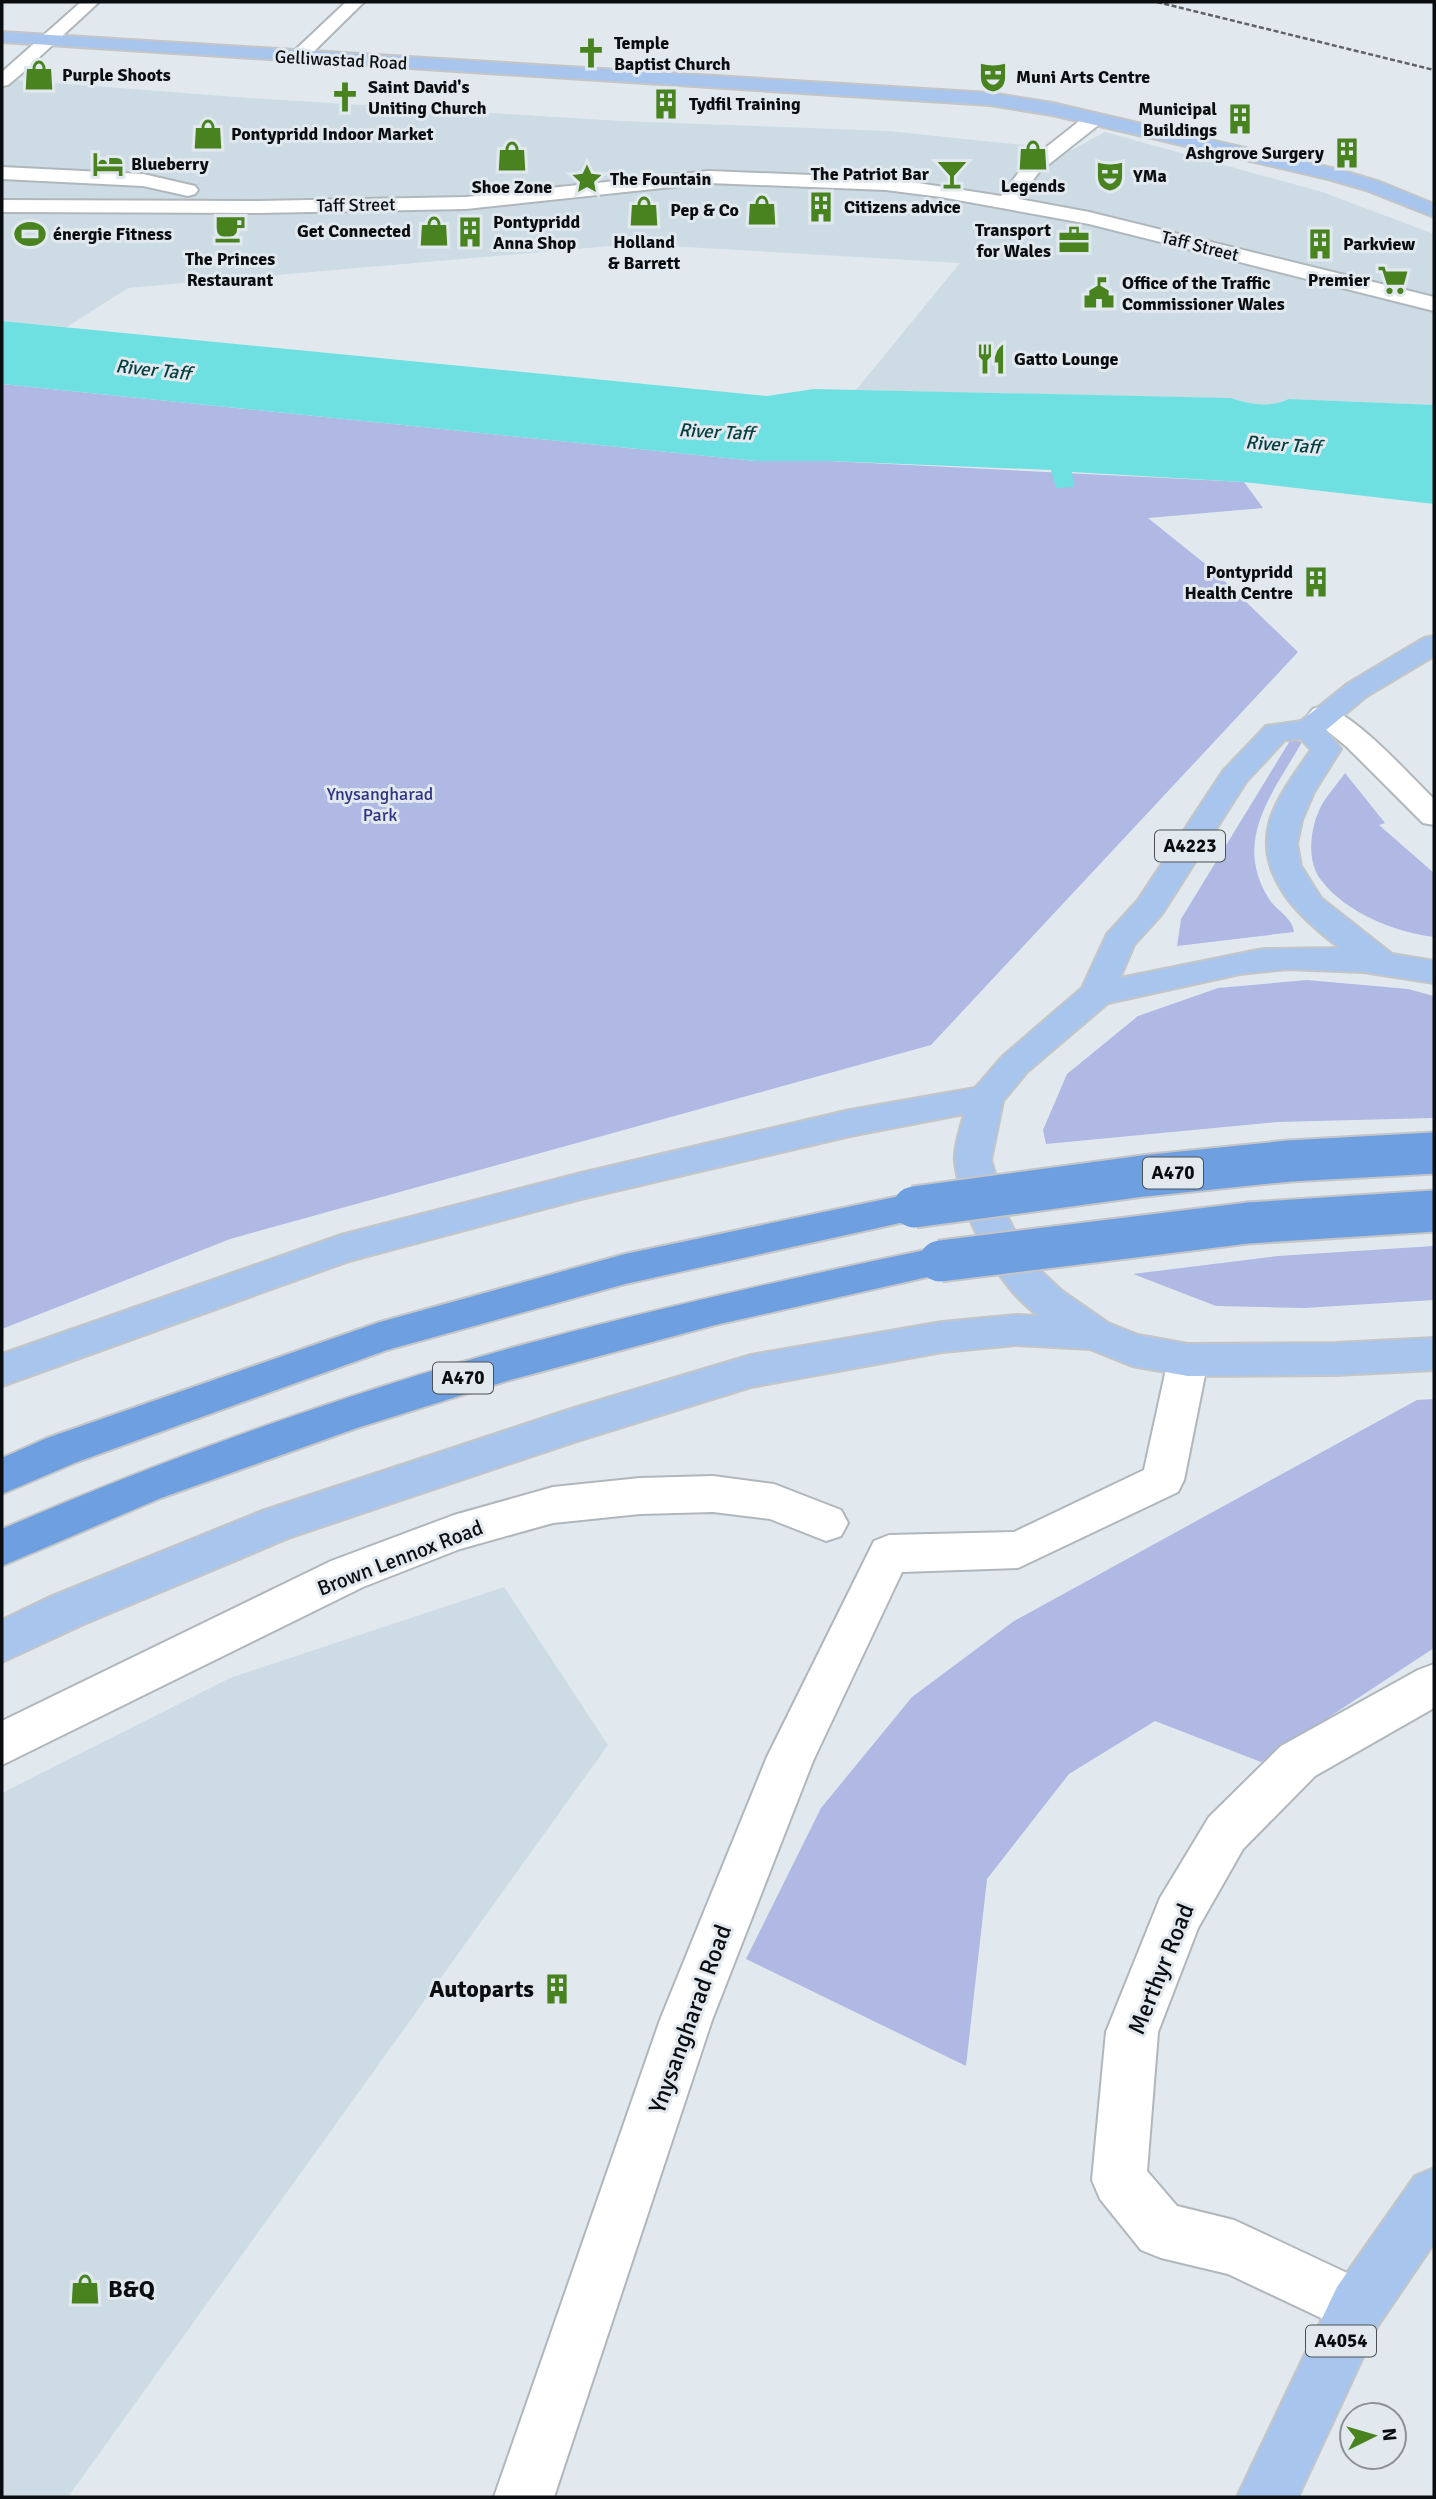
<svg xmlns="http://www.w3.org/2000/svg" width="1436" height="2499" font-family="Signika,sans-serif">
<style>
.built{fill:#ccdbe4}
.green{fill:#b0b8e4}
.water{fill:#6ee0e1}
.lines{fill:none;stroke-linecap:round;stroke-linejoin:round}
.minor-casing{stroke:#afb7bc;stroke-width:4}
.major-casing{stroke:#c4c5c6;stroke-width:4}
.highway-casing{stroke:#c4c5c6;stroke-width:4}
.minor{fill:#fff;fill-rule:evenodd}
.major{fill:#a8c5ed;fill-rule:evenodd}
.highway{fill:#6e9fe1;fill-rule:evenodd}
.rail{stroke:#5e6366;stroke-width:2.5;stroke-dasharray:5 2.5;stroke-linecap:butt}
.highway-bridge-casing{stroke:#c4c5c6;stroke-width:45;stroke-linecap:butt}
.highway-bridge{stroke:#6e9fe1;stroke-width:41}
.labels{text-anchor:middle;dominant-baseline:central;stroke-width:6;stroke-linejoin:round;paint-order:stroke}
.far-poi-label{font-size:18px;font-weight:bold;fill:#0b0e10;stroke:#e1e9ef;text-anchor:start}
.far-street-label{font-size:18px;fill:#0b0e10;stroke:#e1e9ef}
.far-park-label{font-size:18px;fill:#303284;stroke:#e1e9ef}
.far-water-label{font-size:19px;font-style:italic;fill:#023c3c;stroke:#e1e9ef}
.shield{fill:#e1e9ef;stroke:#4b5053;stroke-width:2}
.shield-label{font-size:19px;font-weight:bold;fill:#0b0e10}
.street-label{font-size:21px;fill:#0b0e10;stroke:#e1e9ef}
.near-street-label{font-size:24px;fill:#0b0e10;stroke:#e1e9ef}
.near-poi-label{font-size:24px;font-weight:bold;fill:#0b0e10;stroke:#e1e9ef;text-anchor:end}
</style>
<rect width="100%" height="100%" fill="#e1e9ef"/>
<g class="built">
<polygon points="2,79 249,98 621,121 888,131 1072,150 1105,132 1322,192 1434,234 1434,405 1290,399 1278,405 1248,404 1231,398 856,390 960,263 633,244 128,288 67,327 2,321"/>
<polygon points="504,1587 608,1745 68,2497 2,2497 2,1793 230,1678"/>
</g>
<g class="green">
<polygon points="2,384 756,461 829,461 1244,482 1263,508 1148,518 1214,571 1298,652 931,1045 230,1239 2,1329"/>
<path d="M 1291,739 L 1302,742 C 1273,793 1232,840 1269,899 C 1276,910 1293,918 1294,932 L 1177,946 L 1181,919 Z"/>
<path d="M 1345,773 L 1385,823 L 1379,825 L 1434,873 L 1434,937 C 1395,932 1346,913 1321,880 C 1307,862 1310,832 1318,813 C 1323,799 1337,785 1345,773 Z"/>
<polygon points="1307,980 1408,989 1434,996 1434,1118 1277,1122 1046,1144 1043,1130 1067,1074 1138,1016 1218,988"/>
<polygon points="1434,1246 1434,1300 1304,1308 1216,1306 1133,1274 1278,1256"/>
<polygon points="1434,1399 1434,1648 1261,1762 1155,1721 1069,1774 987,1879 966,2066 746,1959 821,1808 912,1697 1014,1621 1417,1400"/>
</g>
<path class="water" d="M 2,321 L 767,396 L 814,389 L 1231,398 C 1251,405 1270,408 1289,399 L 1434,405 L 1434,504 L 1244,482 L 1072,472 L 1074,487 L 1056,488 L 1051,470 L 829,461 L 756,461 L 2,384 Z"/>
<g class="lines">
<g class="minor-casing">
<g id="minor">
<polygon points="81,2 99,2 20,75 8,85 2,86 2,72"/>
<polygon points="346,2 364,2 304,61 292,61 289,57 292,53"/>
<polygon points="1094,113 1103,119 1101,123 1039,172 1019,199 1089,212 1434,297 1434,311 1089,224 941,197 886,190 709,183 466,209 258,213 2,212 2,200 258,201 466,197 709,171 886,178 1001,196 1025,164 1087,115"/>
<polygon points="2,167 143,174 195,186 198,190 195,194 188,196 143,186 2,179"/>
<path d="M 1323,706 C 1357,715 1408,774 1434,799 L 1434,825 L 1423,823 L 1347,747 L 1308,715 L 1313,709 Z"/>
<polygon points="1188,1344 1202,1349 1208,1360 1184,1480 1178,1492 1018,1568 902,1572 813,1761 712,2020 554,2497 494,2497 660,2020 767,1757 874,1541 889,1535 1014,1532 1144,1470 1168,1360 1174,1349"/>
<polygon points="713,1476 774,1484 841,1510 848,1523 841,1536 826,1541 770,1519 713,1512 640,1514 553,1523 460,1549 363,1587 2,1765 2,1721 331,1561 454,1515 553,1487 640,1478"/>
<polygon points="1434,1664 1434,1708 1315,1776 1243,1849 1198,1928 1158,2032 1147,2171 1177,2206 1234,2220 1377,2287 1385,2307 1377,2327 1357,2335 1228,2274 1161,2258 1141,2250 1100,2199 1092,2180 1106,2032 1160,1898 1209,1817 1281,1746 1418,1670"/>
</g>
</g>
<g class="major-casing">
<g id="major">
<polygon points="2,32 990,93 1052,103 1340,170 1380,182 1434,204 1434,217 1366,190 1328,179 1052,115 990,105 2,42"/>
<path d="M 1434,636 L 1434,656 L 1367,696 L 1326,730 L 1341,749 L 1314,792 L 1302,820 L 1297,844 L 1301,866 L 1321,898 L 1392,954 L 1434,961 L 1434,983 L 1363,972 L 1287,969 L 1240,974 L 1108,1003 L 1027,1072 L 1003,1101 L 991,1160 L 1008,1218 L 1030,1261 L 1062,1291 L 1108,1323 L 1138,1335 L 1188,1344 L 1336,1343 L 1434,1338 L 1434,1370 L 1336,1375 L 1188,1376 L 1132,1366 L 1090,1349 L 1016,1345 L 942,1352 L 751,1387 L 577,1441 L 291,1537 L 84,1624 L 2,1662 L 2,1620 L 52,1596 L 262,1511 L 574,1408 L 751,1355 L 942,1322 L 1016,1315 L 1039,1316 C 995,1285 962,1215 955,1162 C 953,1148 961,1128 964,1114 L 850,1136 L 581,1199 L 349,1261 L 2,1386 L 2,1354 L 341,1235 L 581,1173 L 850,1110 L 975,1088 L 1003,1056 L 1082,988 L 1107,934 L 1138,900 L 1223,771 L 1266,726 L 1301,721 L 1347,684 L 1424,638 ZM 1301,739 L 1311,750 C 1296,772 1278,795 1270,820 C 1254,876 1300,918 1340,948 L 1263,949 L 1120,978 L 1134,945 L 1162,914 L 1246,782 L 1285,740 Z"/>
<polygon points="1434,2168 1434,2243 1377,2327 1298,2497 1237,2497 1337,2287 1415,2176"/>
</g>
</g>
<g class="highway-casing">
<g id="highway">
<polygon points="914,1193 927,1197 933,1207 927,1217 625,1284 387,1350 77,1462 2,1494 2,1458 47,1438 380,1322 625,1254"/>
<path d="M 940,1247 L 954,1251 L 959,1261 L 954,1271 L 715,1325 L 510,1380 L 357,1428 L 161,1498 L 2,1566 L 2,1529 C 168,1458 338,1396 511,1348 C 653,1309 796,1277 940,1247 Z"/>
</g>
</g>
<use href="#minor" class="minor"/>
<use href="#major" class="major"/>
<use href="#highway" class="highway"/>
<polyline class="rail" points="1157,2 1434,70"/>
<g class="highway-bridge-casing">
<g id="highway-bridge">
<polyline points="914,1207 1143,1176 1289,1161 1434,1153"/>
<polyline points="940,1261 1248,1223 1434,1211"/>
</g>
</g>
<use href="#highway-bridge" class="highway-bridge"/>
</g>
<defs>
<g id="church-bare" transform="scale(2.415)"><path d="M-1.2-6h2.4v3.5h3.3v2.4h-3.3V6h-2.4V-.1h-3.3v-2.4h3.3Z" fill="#488320" stroke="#e1e9ef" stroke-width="2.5" paint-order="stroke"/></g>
<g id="shop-bare" transform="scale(2.415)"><path d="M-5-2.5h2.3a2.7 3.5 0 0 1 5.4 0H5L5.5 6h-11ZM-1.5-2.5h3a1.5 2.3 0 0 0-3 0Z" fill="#488320" stroke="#e1e9ef" stroke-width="2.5" paint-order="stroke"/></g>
<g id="theatre-bare" transform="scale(2.415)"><path d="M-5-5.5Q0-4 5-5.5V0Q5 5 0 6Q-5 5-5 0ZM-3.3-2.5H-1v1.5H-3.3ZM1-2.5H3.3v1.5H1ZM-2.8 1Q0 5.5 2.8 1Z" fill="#488320" stroke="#e1e9ef" stroke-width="2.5" paint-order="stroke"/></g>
<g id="building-bare" transform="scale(2.415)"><path d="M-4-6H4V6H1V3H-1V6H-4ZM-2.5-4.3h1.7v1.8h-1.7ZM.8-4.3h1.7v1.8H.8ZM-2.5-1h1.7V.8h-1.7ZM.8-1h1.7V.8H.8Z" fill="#488320" stroke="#e1e9ef" stroke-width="2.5" paint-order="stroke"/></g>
<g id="hotel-bare" transform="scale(2.415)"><path d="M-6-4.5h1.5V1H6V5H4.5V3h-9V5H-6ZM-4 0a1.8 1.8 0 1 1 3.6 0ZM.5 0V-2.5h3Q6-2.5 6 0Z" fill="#488320" stroke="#e1e9ef" stroke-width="2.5" paint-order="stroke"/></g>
<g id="bar-bare" transform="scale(2.415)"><path d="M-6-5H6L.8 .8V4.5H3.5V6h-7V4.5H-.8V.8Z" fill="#488320" stroke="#e1e9ef" stroke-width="2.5" paint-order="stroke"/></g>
<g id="sight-bare" transform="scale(2.415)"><path d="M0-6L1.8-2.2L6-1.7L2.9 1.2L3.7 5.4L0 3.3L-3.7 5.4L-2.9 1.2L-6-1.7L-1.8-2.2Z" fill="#488320" stroke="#e1e9ef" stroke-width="2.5" paint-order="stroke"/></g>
<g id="cafe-bare" transform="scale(2.415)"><path d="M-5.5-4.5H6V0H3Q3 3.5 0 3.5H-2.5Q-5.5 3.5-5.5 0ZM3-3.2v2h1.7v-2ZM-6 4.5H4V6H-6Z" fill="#488320" stroke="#e1e9ef" stroke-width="2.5" paint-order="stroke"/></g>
<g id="stadium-bare" transform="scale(2.415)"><path d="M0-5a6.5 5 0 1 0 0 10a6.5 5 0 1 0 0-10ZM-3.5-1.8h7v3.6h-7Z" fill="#488320" stroke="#e1e9ef" stroke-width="2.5" paint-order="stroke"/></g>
<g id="office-bare" transform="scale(2.415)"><path d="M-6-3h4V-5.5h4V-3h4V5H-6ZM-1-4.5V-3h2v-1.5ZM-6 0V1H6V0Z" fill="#488320" stroke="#e1e9ef" stroke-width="2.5" paint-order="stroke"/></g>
<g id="supermarket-bare" transform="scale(2.415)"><path d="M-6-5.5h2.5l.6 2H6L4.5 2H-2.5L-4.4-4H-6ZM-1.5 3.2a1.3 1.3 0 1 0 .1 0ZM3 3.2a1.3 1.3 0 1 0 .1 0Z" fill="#488320" stroke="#e1e9ef" stroke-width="2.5" paint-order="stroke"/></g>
<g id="civic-bare" transform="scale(2.415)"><path d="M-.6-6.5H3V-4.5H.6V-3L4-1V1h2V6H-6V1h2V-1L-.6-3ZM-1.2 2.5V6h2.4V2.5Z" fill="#488320" stroke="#e1e9ef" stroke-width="2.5" paint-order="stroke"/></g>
<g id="restaurant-bare" transform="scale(2.415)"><path d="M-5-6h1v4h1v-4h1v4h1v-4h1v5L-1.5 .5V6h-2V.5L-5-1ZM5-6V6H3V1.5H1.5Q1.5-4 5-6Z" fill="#488320" stroke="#e1e9ef" stroke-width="2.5" paint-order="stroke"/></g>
</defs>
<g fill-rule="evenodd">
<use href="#church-bare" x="591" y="53"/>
<use href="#shop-bare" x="39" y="75"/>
<use href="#theatre-bare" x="993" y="77"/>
<use href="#church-bare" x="345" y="97"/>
<use href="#building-bare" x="666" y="104"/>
<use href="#building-bare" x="1240" y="119"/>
<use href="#shop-bare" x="208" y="134"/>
<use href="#building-bare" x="1347" y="153"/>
<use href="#shop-bare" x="1033" y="155"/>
<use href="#shop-bare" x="512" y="156"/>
<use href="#hotel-bare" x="108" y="164"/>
<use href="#bar-bare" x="952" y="174"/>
<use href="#theatre-bare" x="1110" y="176"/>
<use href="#sight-bare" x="587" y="179"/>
<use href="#building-bare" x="821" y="207"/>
<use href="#shop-bare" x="762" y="210"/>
<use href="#shop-bare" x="644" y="211"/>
<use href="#cafe-bare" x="230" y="228"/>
<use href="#shop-bare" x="434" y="231"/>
<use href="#building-bare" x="470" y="232"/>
<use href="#stadium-bare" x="30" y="234"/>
<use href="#office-bare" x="1074" y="240"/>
<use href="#building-bare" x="1320" y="244"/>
<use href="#supermarket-bare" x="1393" y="280"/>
<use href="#civic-bare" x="1099" y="293"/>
<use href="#restaurant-bare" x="991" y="359"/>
<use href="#building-bare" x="1316" y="582"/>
<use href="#building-bare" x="557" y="1989"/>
<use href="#shop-bare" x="85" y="2289"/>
</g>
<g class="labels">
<g class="far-poi-label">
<text x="614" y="43">Temple<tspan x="614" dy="21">Baptist Church</tspan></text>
<text x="62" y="75">Purple Shoots</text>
<text x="1016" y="77">Muni Arts Centre</text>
<text x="368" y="87">Saint David's<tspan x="368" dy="21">Uniting Church</tspan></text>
<text x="689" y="104">Tydfil Training</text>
<text x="1217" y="109" text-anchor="end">Municipal<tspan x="1217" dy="21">Buildings</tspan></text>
<text x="231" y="134">Pontypridd Indoor Market</text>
<text x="1324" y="153" text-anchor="end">Ashgrove Surgery</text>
<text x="131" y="164">Blueberry</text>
<text x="929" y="174" text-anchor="end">The Patriot Bar</text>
<text x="1133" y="176">YMa</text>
<text x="610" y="179">The Fountain</text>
<text x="1033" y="186" text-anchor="middle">Legends</text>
<text x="512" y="187" text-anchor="middle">Shoe Zone</text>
<text x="844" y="207">Citizens advice</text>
<text x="739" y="210" text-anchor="end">Pep &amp; Co</text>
<text x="493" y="222">Pontypridd<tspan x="493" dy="21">Anna Shop</tspan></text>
<text x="1051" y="230" text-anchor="end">Transport<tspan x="1051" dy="21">for Wales</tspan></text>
<text x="411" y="231" text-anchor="end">Get Connected</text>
<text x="53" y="234">énergie Fitness</text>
<text x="644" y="242" text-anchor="middle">Holland<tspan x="644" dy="21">&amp; Barrett</tspan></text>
<text x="1343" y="244">Parkview</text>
<text x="230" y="259" text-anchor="middle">The Princes<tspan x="230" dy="21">Restaurant</tspan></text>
<text x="1370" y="280" text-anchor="end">Premier</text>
<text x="1122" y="283">Office of the Traffic<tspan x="1122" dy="21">Commissioner Wales</tspan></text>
<text x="1014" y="359">Gatto Lounge</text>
<text x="1293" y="572" text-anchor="end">Pontypridd<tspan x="1293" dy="21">Health Centre</tspan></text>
</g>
<g class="far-street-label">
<text transform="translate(341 60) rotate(3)">Gelliwastad Road</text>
<text transform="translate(356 205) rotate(-1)">Taff Street</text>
<text transform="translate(1200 246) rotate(14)">Taff Street</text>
</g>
<g class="far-park-label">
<text x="380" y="794">Ynysangharad<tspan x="380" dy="21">Park</tspan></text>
</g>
<g class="far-water-label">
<text transform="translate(153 370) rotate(6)">River Taff</text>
<text transform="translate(716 432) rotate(3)">River Taff</text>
<text transform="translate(1283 445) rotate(4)">River Taff</text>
</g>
<g class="shield">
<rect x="1155" y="830.5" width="70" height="31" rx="5"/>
<rect x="1143" y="1157.5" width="60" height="31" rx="5"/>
<rect x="433" y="1362.5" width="60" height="31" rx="5"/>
<rect x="1306" y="2325.5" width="70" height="31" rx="5"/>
</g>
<g class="shield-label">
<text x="1190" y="846">A4223</text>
<text x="1173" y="1173">A470</text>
<text x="463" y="1378">A470</text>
<text x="1341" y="2341">A4054</text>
</g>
<g class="street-label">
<text transform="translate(400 1558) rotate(-21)">Brown Lennox Road</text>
</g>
<g class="near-street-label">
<text transform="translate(1161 1969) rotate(-68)">Merthyr Road</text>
<text transform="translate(690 2019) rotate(-70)">Ynysangharad Road</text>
</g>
<g class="near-poi-label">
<text x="534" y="1989">Autoparts</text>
<text x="108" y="2289" text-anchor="start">B&amp;Q</text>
</g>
</g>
<rect width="1436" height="2499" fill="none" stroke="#0b0e10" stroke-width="7"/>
<g transform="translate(1373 2436) rotate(85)"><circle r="33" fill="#e1e9ef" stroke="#8b9196" stroke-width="2"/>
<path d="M0-5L12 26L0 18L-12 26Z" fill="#488320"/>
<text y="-10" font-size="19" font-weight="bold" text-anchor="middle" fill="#0b0e10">N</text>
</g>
</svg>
